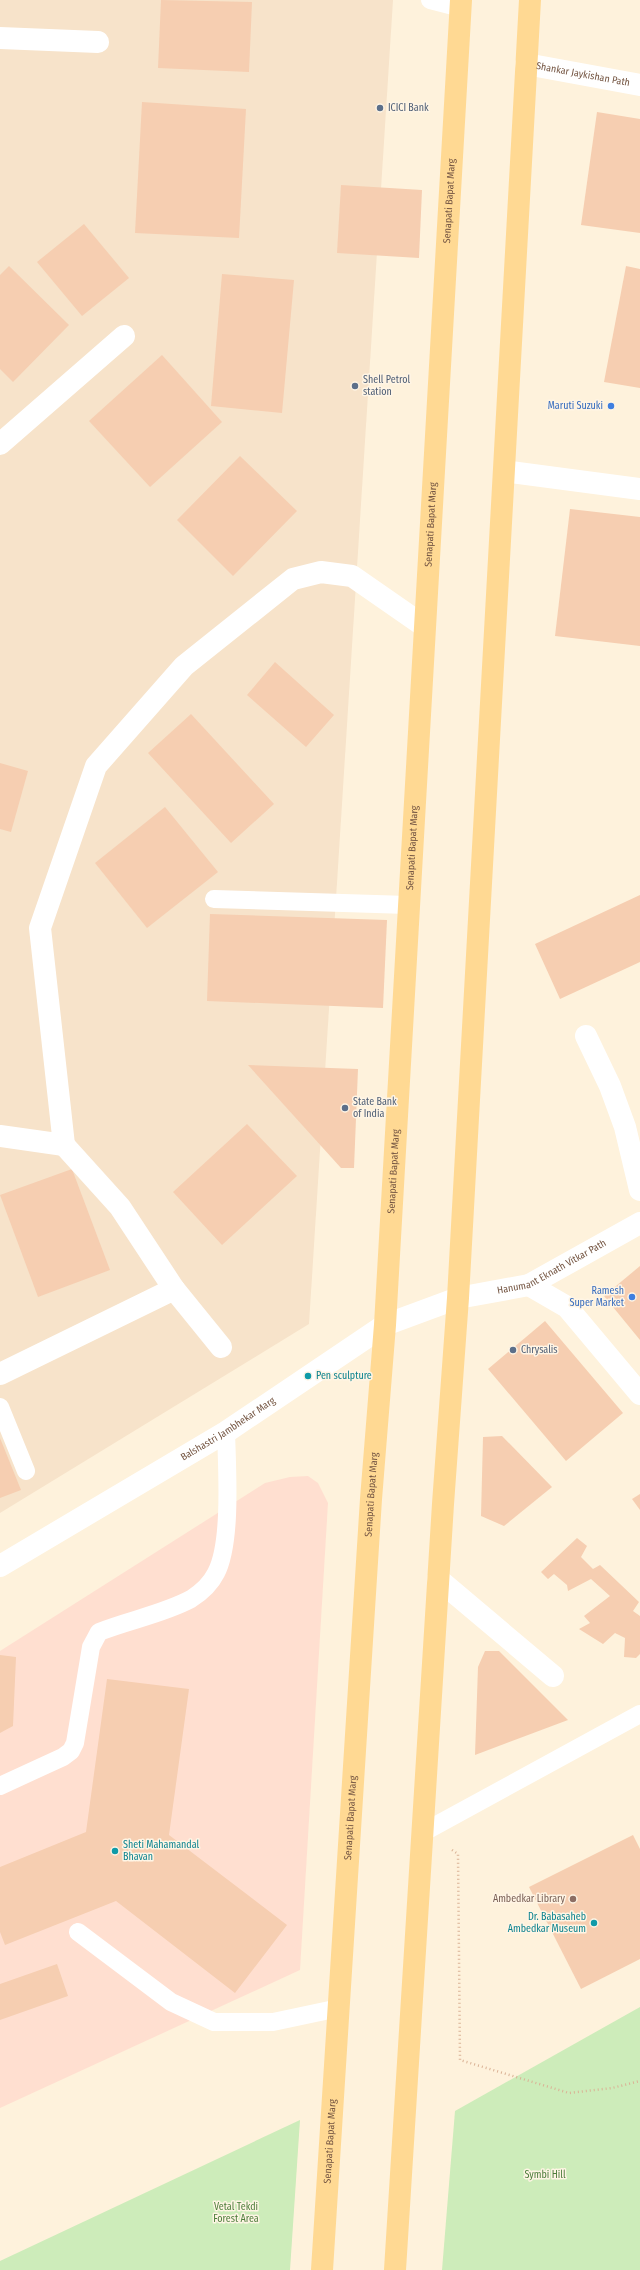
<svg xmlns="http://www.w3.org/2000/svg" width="640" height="2270" font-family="'Fira Sans Condensed',sans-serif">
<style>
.residential{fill:#f7e3ca}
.commercial{fill:#ffdfd0}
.green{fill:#cdecba}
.building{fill:#f6ceb1}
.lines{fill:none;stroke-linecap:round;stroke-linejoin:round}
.path{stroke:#dab295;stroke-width:2.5;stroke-dasharray:1 3;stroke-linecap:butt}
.service{stroke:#fff;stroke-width:18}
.minor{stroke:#fff;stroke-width:22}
.tertiary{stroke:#fff;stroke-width:22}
.primary{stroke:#ffd993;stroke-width:22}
.service-dot{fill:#5c6f8a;stroke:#fff5e5;stroke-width:1.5}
.shop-dot{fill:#3f7fe0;stroke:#fff5e5;stroke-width:1.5}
.culture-dot{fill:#0f9aa8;stroke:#fff5e5;stroke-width:1.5}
.education-dot{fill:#8d6e63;stroke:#fff5e5;stroke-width:1.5}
.labels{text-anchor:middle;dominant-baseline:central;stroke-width:3;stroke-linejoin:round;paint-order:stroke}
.street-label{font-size:10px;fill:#755643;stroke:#fff5e5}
.service-label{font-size:10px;fill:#4e5e75;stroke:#fff5e5;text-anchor:start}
.shop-label{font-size:10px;fill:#366cbe;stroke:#fff5e5;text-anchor:end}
.culture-label{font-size:10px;fill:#0d838f;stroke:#fff5e5;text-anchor:start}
.education-label{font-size:10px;fill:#785e54;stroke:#fff5e5;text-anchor:end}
.park-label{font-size:10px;fill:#4c7d3a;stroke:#fff5e5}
</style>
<rect width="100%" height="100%" fill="#fef2dc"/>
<polygon class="residential" points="0,0 393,0 309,1324 0,1513"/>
<polygon class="commercial" points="308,1476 318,1483 328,1503 300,1970 0,2108 0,1651 265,1483 290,1477"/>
<g class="green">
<polygon points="640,2007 640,2270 442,2270 455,2111"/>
<polygon points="300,2120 290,2270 0,2270 0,2261"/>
</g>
<g class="building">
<polygon points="161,0 252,2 249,72 158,68"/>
<polygon points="142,102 246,109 239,238 135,233"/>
<polygon points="597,112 640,119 640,233 581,225"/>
<polygon points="341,185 422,190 419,258 337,253"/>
<polygon points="84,224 129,278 82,316 37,262"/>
<polygon points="9,266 69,325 13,382 0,369 0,275"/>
<polygon points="626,266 640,269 640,388 604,382"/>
<polygon points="222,274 294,280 282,413 211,406"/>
<polygon points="162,355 222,422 150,487 89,421"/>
<polygon points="240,456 297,511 233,576 177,520"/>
<polygon points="570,509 640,517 640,646 555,636"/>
<polygon points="275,662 334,715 306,747 247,695"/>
<polygon points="191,714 274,804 231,843 148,753"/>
<polygon points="0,763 28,771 11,832 0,829"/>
<polygon points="165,807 218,872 147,928 95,863"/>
<polygon points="640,895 640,962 560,999 535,944"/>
<polygon points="210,914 387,920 383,1008 207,1001"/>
<polygon points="248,1065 358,1069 354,1168 341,1168"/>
<polygon points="247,1124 297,1176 222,1245 173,1192"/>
<polygon points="72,1169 110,1270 38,1297 0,1195"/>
<polygon points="640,1266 640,1340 604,1296"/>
<polygon points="545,1321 623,1413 566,1461 488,1369"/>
<polygon points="502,1436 552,1487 504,1526 481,1516 483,1437"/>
<polygon points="0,1438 21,1490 0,1498"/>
<polygon points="640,1494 640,1510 632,1499"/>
<polygon points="577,1538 587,1546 581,1557 593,1569 600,1565 639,1602 633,1611 640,1616 640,1654 636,1658 624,1657 625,1638 615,1633 603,1644 579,1629 590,1623 584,1616 610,1596 591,1579 568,1591 567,1585 554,1574 548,1579 541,1572"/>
<polygon points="485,1651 499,1651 568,1720 475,1755 478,1667"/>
<polygon points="0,1655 16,1657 13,1726 0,1733"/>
<polygon points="107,1679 189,1689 169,1835 287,1925 235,1993 116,1901 5,1945 0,1932 0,1867 86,1832"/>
<polygon points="633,1835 640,1849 640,1959 581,1989 529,1887"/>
<polygon points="57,1964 68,1996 0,2020 0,1984"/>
</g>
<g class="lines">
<polyline class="path" points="452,1850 458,1854 460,2060 569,2093 612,2088 640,2081"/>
<g class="service">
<polyline points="430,0 461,8"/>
<polyline points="214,899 408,905"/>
<polyline points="0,1407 26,1471"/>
<path d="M 0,1786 L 63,1757 L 71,1751 L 75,1743 L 91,1647 L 99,1632 C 129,1620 163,1614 191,1599 C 202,1592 210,1585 216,1573 C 232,1543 227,1468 226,1432"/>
<polyline points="422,1833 640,1714"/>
<polyline points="78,1932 171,2002 214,2022 273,2022 339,2008"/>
</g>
<g class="minor">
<polyline points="0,38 98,42"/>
<path id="s1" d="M 526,64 L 640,85"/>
<polyline points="0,444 124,336"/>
<polyline points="504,471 640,489"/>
<polyline points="586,1036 610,1086 625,1127 640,1190"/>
<polyline points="0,1136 64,1145 40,928 96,766 184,666 293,579 321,572 352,576 424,626"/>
<polyline points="64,1145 120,1207 174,1289 221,1347"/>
<polyline points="529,1285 567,1307 640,1394"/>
<polyline points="0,1374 174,1289"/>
<polyline points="438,1579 553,1676"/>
</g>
<path class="tertiary" id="s2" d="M 0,1566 L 226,1432 L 385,1325 L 458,1298 L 529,1285 L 640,1223"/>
<g class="primary">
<path id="s3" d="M 322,2270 L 371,1499 L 385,1325 L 461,0"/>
<polyline points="395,2270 443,1504 458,1298 530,0"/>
</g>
</g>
<g class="service-dot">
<circle cx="380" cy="108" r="4"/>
<circle cx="355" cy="386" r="4"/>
<circle cx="345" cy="1108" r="4"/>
<circle cx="513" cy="1350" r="4"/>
</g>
<g class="shop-dot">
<circle cx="611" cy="406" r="4"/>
<circle cx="632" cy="1297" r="4"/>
</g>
<g class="culture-dot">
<circle cx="308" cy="1376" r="4"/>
<circle cx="115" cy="1851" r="4"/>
<circle cx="594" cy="1923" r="4"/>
</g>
<circle class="education-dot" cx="573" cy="1899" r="4"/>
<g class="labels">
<g class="street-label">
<text stroke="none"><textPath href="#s1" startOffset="58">Shankar Jaykishan Path</textPath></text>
<text stroke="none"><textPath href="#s3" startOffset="2073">Senapati Bapat Marg</textPath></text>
<text stroke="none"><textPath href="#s3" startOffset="1749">Senapati Bapat Marg</textPath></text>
<text stroke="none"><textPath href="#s3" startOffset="1425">Senapati Bapat Marg</textPath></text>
<text stroke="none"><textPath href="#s3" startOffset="1101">Senapati Bapat Marg</textPath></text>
<text stroke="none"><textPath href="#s2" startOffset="632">Hanumant Eknath Vitkar Path</textPath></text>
<text stroke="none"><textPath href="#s2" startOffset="266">Balshastri Jambhekar Marg</textPath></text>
<text stroke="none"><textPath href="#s3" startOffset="777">Senapati Bapat Marg</textPath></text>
<text stroke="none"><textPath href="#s3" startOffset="453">Senapati Bapat Marg</textPath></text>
<text stroke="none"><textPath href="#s3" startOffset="129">Senapati Bapat Marg</textPath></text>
</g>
<g class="service-label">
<text x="388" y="108">ICICI Bank</text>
<text x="363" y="380">Shell Petrol<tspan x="363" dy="12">station</tspan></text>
<text x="353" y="1102">State Bank<tspan x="353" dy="12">of India</tspan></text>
<text x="521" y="1350">Chrysalis</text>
</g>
<g class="shop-label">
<text x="603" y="406">Maruti Suzuki</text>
<text x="624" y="1291">Ramesh<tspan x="624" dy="12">Super Market</tspan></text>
</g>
<g class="culture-label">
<text x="316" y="1376">Pen sculpture</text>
<text x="123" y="1845">Sheti Mahamandal<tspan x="123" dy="12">Bhavan</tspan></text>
<text x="586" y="1917" text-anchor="end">Dr. Babasaheb<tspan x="586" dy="12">Ambedkar Museum</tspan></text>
</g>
<g class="education-label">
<text x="565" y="1899">Ambedkar Library</text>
</g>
<g class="park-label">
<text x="545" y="2175">Symbi Hill</text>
<text x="236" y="2207">Vetal Tekdi<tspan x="236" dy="12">Forest Area</tspan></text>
</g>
</g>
</svg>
